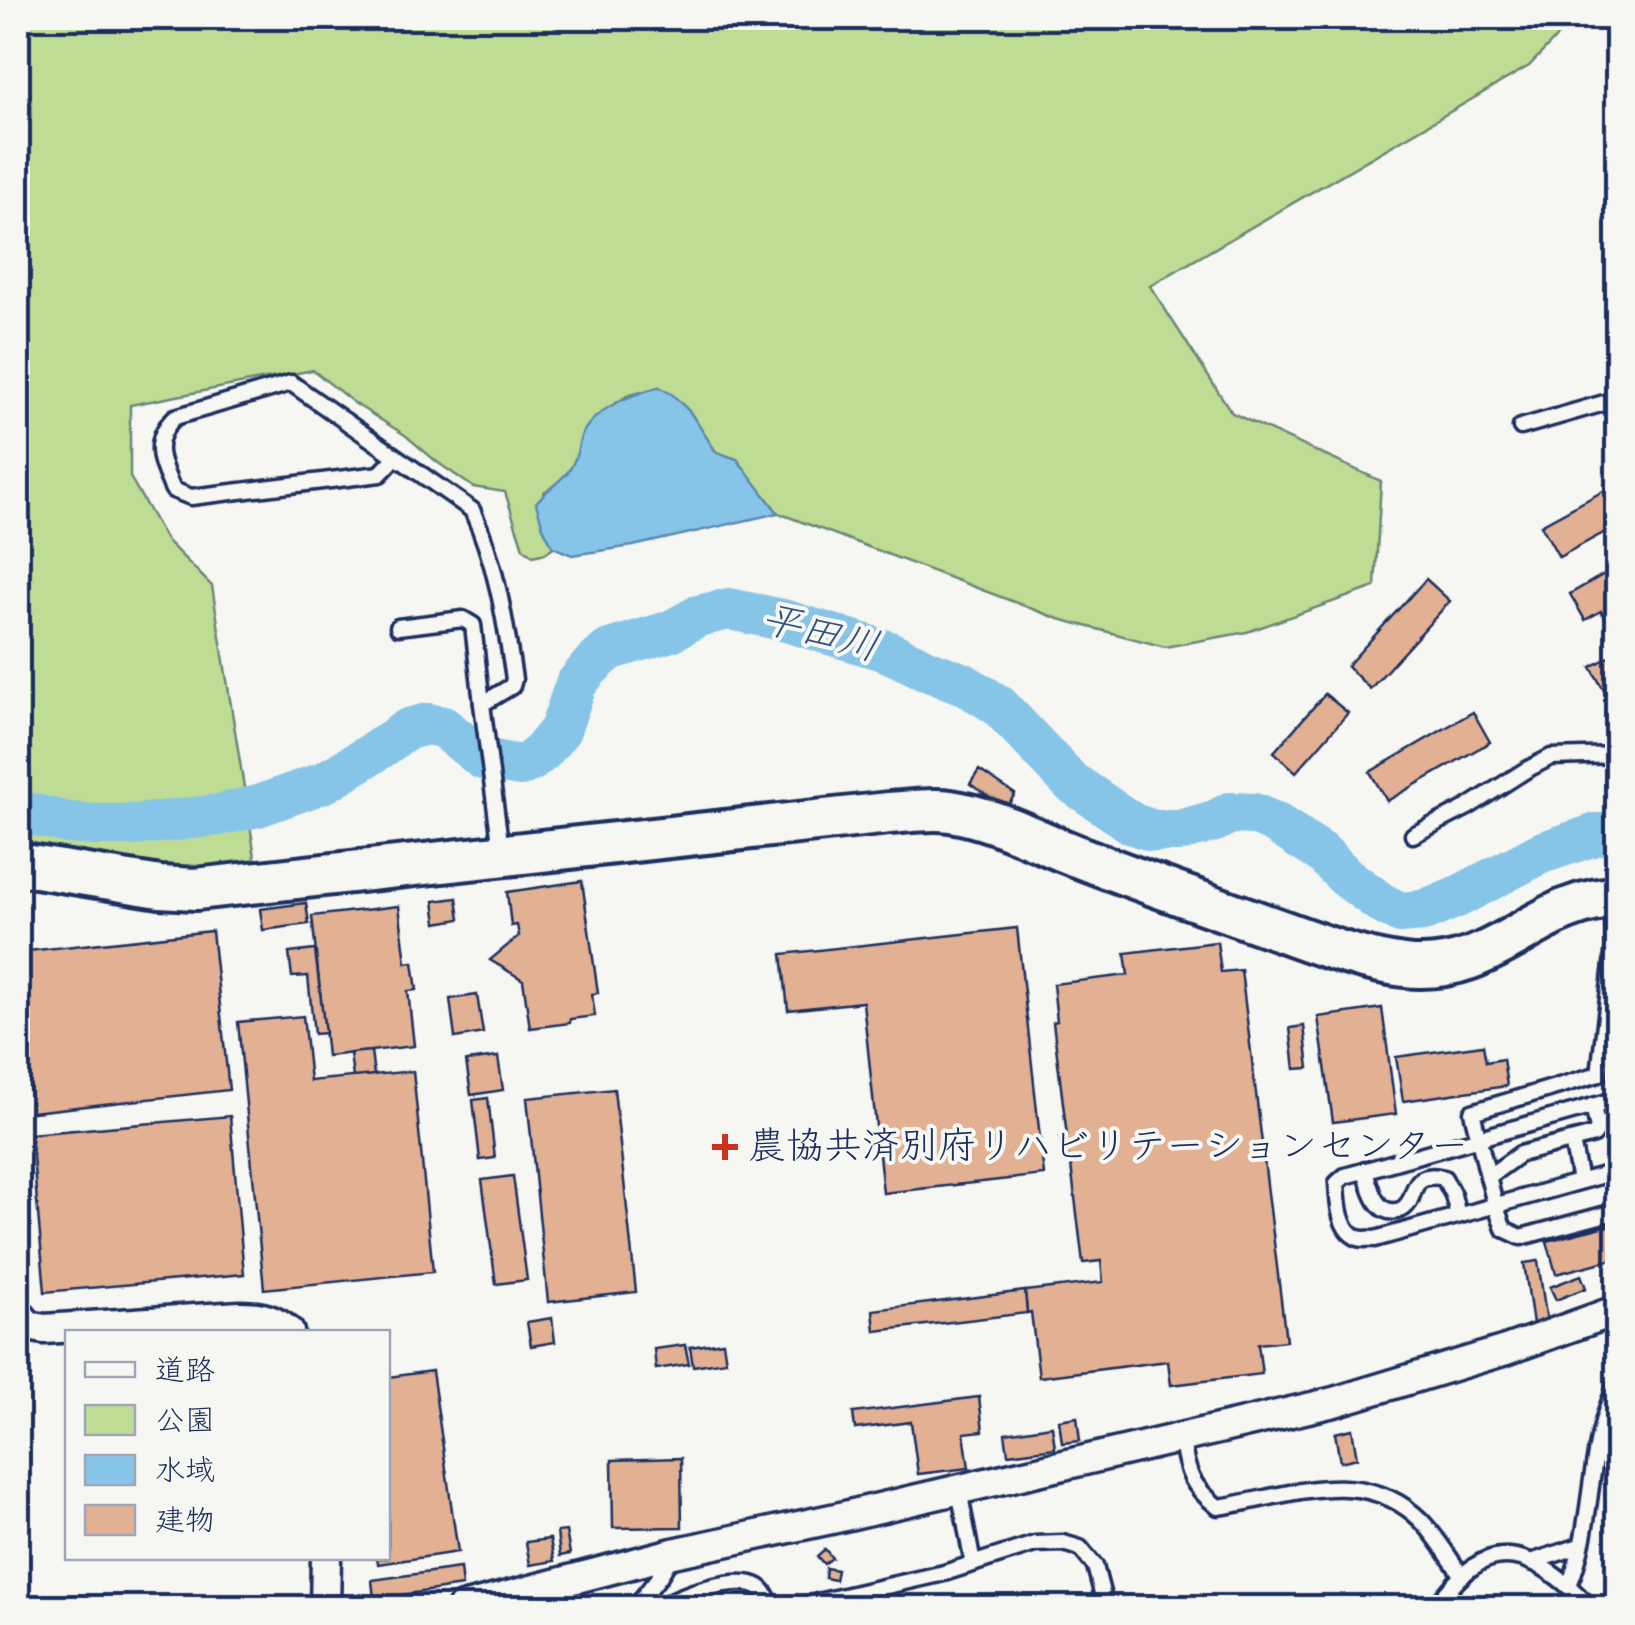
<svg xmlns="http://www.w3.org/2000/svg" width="1635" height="1625" font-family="'Architects Daughter','Klee One',sans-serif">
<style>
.green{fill:#bedc93;stroke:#6c8678;stroke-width:2.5}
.water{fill:#86c5e7;stroke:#5b89b0;stroke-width:2.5}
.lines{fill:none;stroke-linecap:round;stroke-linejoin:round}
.river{stroke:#86c5e7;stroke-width:42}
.building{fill:#e2b194;stroke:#1b2f5e;stroke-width:2.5}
.lane-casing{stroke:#1b2f5e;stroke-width:21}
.street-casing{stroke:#1b2f5e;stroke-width:35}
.secondary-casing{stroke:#1b2f5e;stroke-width:48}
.lane{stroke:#f6f6f2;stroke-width:14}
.street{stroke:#f6f6f2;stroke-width:28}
.secondary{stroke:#f6f6f2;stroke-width:40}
.poi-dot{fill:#c8321e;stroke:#f6f6f2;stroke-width:4}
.labels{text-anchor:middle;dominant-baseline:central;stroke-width:8;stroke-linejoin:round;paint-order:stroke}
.poi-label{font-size:38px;fill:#1b2f5e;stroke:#f6f6f2;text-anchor:start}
.water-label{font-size:40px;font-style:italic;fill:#365480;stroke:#f6f6f2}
</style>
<rect width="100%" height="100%" fill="#f6f6f2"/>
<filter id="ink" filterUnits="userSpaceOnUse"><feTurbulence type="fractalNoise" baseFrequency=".01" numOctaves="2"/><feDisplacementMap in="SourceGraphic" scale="20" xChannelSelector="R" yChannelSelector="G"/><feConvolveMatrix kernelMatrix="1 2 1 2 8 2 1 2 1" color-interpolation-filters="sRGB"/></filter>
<g filter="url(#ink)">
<polygon class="green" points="18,18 1575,18 1529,66 1150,286 1232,413 1381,481 1375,587 1247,632 1165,647 1059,619 778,513 737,459 716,452 690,412 659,387 627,396 602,413 582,433 578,458 562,481 544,492 543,527 553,547 546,553 533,556 523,548 505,492 473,487 437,462 405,435 354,403 313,370 130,405 130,477 166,540 212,586 257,869 180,878 18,853"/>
<path class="water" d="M 659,387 L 673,395 L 690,412 L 716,452 L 737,459 L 778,513 L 633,546 L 572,555 L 553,547 L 543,527 L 536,503 C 546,489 560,483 570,469 C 580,454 577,443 583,432 C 599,406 631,395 659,387 Z"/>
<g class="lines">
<polyline class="river" points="18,811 68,823 95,825 135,825 219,815 258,806 325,782 373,753 408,729 427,724 443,727 483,759 520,766 531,761 542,752 560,730 576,684 590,667 609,650 671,631 698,616 729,609 783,620 887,651 929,671 964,684 998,705 1071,782 1133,824 1154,831 1179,831 1215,821 1230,813 1254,814 1275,823 1322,853 1346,877 1381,903 1400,913 1423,911 1459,896 1541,853 1597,834 1618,834"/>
</g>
<g class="building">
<polygon points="1618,483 1618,525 1559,557 1541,525"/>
<polygon points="1618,566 1618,609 1605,617 1601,611 1585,620 1570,594"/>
<polygon points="1426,579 1450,601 1370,689 1347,666"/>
<polygon points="1618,652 1618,688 1606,694 1591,667"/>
<polygon points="1325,694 1348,713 1296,772 1274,752"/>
<polygon points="1473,712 1490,742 1387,801 1370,772"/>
<polygon points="979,770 1015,794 1006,808 970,784"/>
<polygon points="582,881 598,993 592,994 595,1016 570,1019 570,1023 530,1028 523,980 490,960 519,936 517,925 511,926 507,892"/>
<polygon points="457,898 460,919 437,923 434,901"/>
<polygon points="306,903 309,924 263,930 260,909"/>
<polygon points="399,906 406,963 413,962 417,990 408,991 414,1046 327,1056 312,916"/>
<polygon points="1017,928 1044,1175 883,1193 863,1002 788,1010 782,954"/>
<polygon points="212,931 229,1090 32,1112 18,975 18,952"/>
<polygon points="1217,942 1221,972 1241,970 1286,1341 1258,1344 1262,1374 1171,1385 1168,1361 1039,1377 1031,1312 1027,1313 1025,1291 1103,1282 1101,1261 1083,1263 1070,1157 1062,1158 1060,1137 1067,1136 1053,1022 1057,1021 1053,984 1128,975 1125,953"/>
<polygon points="315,950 325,1033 314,1034 308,976 292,977 289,953"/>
<polygon points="477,995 483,1033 455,1038 450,999"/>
<polygon points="1382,1008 1396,1114 1333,1122 1318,1017"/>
<polygon points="303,1016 310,1081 413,1071 433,1272 264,1289 238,1022"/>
<polygon points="1304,1026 1309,1068 1295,1069 1290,1028"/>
<polygon points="1483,1045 1486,1062 1503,1059 1507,1086 1403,1101 1396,1057"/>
<polygon points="371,1051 374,1075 353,1077 350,1053"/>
<polygon points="498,1057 503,1090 471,1095 466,1061"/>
<polygon points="614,1089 636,1292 548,1302 527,1098"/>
<polygon points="488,1098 495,1158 480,1160 473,1100"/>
<polygon points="230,1116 244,1274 45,1292 31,1134"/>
<polygon points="513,1176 527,1280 496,1284 482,1180"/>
<polygon points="1618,1223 1618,1258 1556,1274 1547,1241"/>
<polygon points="1538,1261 1547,1322 1533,1324 1524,1263"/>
<polygon points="1581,1275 1586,1288 1556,1300 1550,1287"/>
<polygon points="1025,1291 1027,1313 875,1331 873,1310"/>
<polygon points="552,1318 555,1342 531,1346 527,1322"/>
<polygon points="723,1342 726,1361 693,1366 690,1347"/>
<polygon points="685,1345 689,1364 656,1369 654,1349"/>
<polygon points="432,1371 458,1552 378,1564 377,1558 388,1558 388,1377"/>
<polygon points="979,1397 983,1431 964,1433 969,1468 918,1474 911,1422 855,1429 853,1413"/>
<polygon points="1077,1417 1080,1441 1062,1443 1059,1420"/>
<polygon points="1052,1426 1055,1448 1008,1454 1005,1433"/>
<polygon points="1352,1429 1357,1458 1340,1462 1335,1433"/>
<polygon points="681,1458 682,1527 613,1528 612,1460"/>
<polygon points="566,1531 570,1554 560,1556 557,1532"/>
<polygon points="550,1539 554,1561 530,1565 526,1542"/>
<polygon points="825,1549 832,1558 824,1564 817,1556"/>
<polygon points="460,1568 462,1586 374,1599 372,1580"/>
<polygon points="826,1568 837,1570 835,1580 825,1578"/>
</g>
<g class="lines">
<g class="lane-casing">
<g id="lane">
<polyline points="1521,427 1618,399"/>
<path d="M 396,457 L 380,474 L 191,497 L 173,490 C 161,463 150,441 175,417 L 291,383 L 472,510 C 497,564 505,621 514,679 L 512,686 L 482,704 L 501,850"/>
<polyline points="398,627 463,619 473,625 482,704"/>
<polyline points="1413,835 1468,807 1526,770 1551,757 1618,755"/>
<polyline points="1613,903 1614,947 1599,1074 1472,1112 1495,1204 1504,1229 1521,1237 1618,1211"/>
<path d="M 1618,1099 L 1345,1176 L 1337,1183 C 1338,1200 1338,1230 1358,1238 C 1363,1240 1369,1238 1375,1239 L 1618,1171"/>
<polyline points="1572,1141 1580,1181"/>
<path d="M 1365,1170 C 1370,1186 1375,1215 1397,1211 C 1403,1209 1405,1208 1409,1202 C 1413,1195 1414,1185 1420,1180 C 1427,1175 1435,1176 1444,1178 L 1453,1195 L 1458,1215"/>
<polyline points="1488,1177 1520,1154 1594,1135 1598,1129 1593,1106"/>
<path d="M 1181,1438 C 1188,1473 1189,1484 1218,1507 C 1283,1498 1356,1465 1414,1514 C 1433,1530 1447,1555 1462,1576"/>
<polyline points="959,1490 973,1564"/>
<polyline points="1531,1562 1580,1546"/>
<path d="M 1569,1585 C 1596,1521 1585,1448 1618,1382"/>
<polyline points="634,1608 659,1577 672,1556"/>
<path d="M 660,1608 C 677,1594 740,1574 759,1587 C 766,1592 769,1600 772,1608"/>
<polyline points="791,1608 944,1573 1035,1544 1063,1543 1080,1548 1095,1566 1106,1608"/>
<path d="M 1434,1608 C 1446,1594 1458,1577 1473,1567 C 1516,1536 1561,1577 1591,1608"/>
</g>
</g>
<g class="street-casing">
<g id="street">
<path d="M 18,1313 L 29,1326 L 44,1329 L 240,1316 C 260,1316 274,1319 289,1332"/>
<polyline points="325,1608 326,1558"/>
<polyline points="462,1608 673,1553 836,1518 1334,1402 1506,1350 1618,1310"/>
</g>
</g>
<g class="secondary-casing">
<path id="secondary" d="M 18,864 L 160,887 L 196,889 L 889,813 C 908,812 931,808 950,811 C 996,818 1036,841 1079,857 C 1141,881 1203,903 1265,925 C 1311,941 1356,960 1404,966 C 1496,977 1536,899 1618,898"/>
</g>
<use href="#lane" class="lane"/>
<use href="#street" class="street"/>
<use href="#secondary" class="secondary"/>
</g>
</g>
<path class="poi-dot" d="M720 1132h10v10h10v10h-10v10h-10v-10h-10v-10h10z"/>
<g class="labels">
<g class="poi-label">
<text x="748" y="1147">農協共済別府リハビリテーションセンター</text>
</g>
<g class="water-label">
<text transform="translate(820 634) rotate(15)">平田川</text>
</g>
</g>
<rect width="1635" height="1625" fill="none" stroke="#f6f6f2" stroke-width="60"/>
<rect x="30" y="30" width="1575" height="1565" fill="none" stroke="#1b2f5e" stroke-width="4" filter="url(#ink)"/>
<rect x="65" y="1330" width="325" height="230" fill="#f6f6f2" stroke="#9ea6b7" stroke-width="2.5"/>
<rect x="85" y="1362" width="50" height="15" fill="#f6f6f2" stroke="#9ea6b7" stroke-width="2.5"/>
<text x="155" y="1380" font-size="30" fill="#1b2f5e">道路</text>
<rect x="85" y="1405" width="50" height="30" fill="#bedc93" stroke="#9ea6b7" stroke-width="2.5"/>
<text x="155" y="1430" font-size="30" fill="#1b2f5e">公園</text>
<rect x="85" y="1455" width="50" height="30" fill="#86c5e7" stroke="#9ea6b7" stroke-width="2.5"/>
<text x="155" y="1480" font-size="30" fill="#1b2f5e">水域</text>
<rect x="85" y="1505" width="50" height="30" fill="#e2b194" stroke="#9ea6b7" stroke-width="2.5"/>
<text x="155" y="1530" font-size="30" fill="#1b2f5e">建物</text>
</svg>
